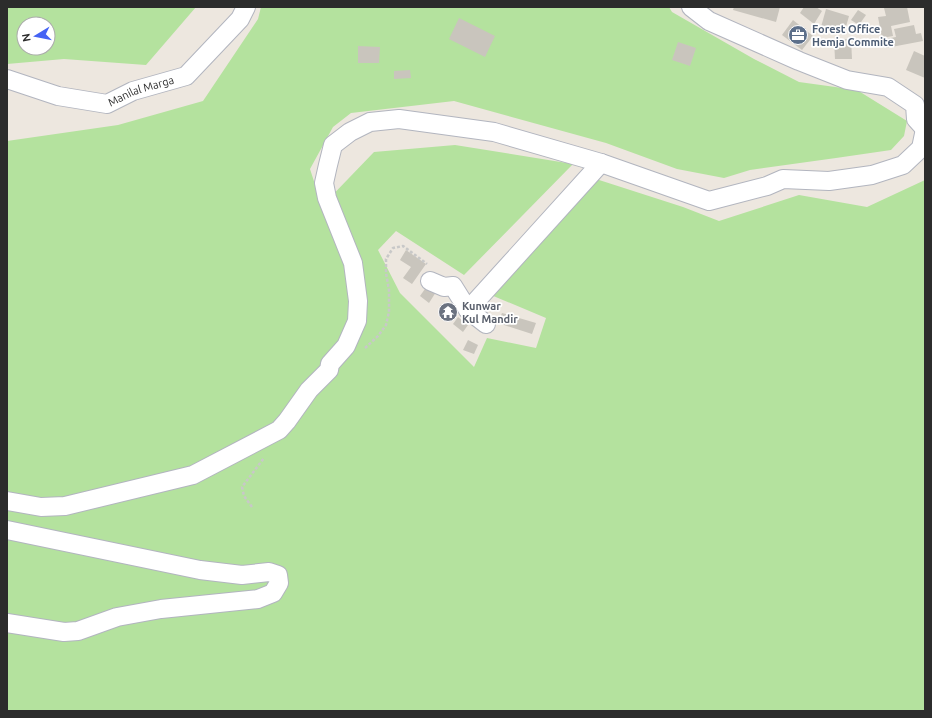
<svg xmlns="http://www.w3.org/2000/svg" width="932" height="718" font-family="Ubuntu,sans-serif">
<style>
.green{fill:#b4e29e;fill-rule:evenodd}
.building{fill:#c9c5bd}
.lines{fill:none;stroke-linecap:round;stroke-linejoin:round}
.minor-casing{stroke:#b2b5bf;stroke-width:20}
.path{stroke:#c8c8c8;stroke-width:2.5;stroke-dasharray:3 2;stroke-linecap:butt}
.minor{stroke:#fff;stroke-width:18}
.labels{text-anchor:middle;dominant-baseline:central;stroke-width:3.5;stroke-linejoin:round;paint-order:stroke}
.service-label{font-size:11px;font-weight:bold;fill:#4e5e75;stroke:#fff;text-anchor:start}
.street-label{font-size:11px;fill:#2c2c2c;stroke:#fff}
.worship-label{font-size:11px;font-weight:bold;fill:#5b616d;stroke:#fff;text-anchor:start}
</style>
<rect width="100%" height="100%" fill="#ede7df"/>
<g class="green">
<path d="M 7,7 L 196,7 L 146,65 L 64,59 L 7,64 ZM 24,24 L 48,24 L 48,48 L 24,48 Z"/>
<polygon points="261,7 669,7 672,12 754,59 799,82 857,90 907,121 904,136 891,150 836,158 750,170 724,178 677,169 606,143 454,101 351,113 333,127 310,169 322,206 374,152 455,145 573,164 464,275 396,231 378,250 400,293 474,367 487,338 536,348 546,318 491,295 596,179 683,207 719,221 799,195 867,207 925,180 925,711 7,711 7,141 118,125 203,101 258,19"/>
</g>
<g class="building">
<polygon points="734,7 780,7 776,22 733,10"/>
<polygon points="804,7 816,7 822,11 814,24 800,13"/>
<polygon points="888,7 907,7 910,22 891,26 893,36 882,38 878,17 886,16 884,8"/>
<polygon points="826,9 849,16 844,34 821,27"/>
<polygon points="858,10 866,15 859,25 851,20"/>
<polygon points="459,18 495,36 485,57 449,39"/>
<polygon points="793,20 813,36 802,50 782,35"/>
<polygon points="914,25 916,34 921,33 923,41 886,48 885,39 896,37 894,29"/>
<polygon points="851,39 852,59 835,59 834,40"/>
<polygon points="678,42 696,48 690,66 672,60"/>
<polygon points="358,46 380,47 379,63 358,63"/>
<polygon points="914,51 925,56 925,78 906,70"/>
<polygon points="410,70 411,78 394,79 394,71"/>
<polygon points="406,250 426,264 412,284 403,278 411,267 400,260"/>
<polygon points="427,286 436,292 429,303 420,296"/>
<polygon points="447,305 456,312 448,320 440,313"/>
<polygon points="502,313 536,323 532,334 498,323"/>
<polygon points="458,317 468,325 463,332 453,324"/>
<polygon points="468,340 478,345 474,354 463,350"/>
</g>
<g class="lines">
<g class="minor-casing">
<g id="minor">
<polyline points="691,7 709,21 799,61 847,80 888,87 915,105 916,119 925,129"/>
<path id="s1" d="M 7,79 L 58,96 L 107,104 L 133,91 L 186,76 L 240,19 L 246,7"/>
<polyline points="430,281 444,287 453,286 468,310"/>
<polyline points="486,324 468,310 601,163"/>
<polyline points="7,501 41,507 65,506 193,475 279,430 287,421 309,390 329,370 330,364 346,346 357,321 358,301 353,263 327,198 324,183 328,165 333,145 350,132 370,122 399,119 494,132 601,163 709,201 767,186 783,179 829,181 872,175 903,165 921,148 925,129"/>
<polyline points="7,530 200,570 242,575 269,572 278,575 279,583 273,593 258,599 161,609 117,617 78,631 64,632 7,623"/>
</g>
</g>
<g class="path">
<polyline points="365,348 378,336 386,325 389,312 389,290 386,273 386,259 393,248 403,246 427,264"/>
<polyline points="252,507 244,496 242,487 264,458"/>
</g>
<use href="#minor" class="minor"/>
</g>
<defs>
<g id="office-disc" transform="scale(1)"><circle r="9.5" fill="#5c6f8a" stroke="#fff"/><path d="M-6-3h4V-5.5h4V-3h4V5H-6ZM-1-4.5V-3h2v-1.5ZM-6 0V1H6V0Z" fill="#fff"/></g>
<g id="temple-disc" transform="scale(1)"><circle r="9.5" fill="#6b7280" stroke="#fff"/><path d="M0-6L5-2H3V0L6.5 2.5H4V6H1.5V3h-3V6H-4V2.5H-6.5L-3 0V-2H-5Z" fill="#fff"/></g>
</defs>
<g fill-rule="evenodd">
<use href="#office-disc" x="798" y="35"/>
<use href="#temple-disc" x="448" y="312"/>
</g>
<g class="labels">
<g class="service-label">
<text x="812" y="29">Forest Office<tspan x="812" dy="13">Hemja Commite</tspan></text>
</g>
<g class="street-label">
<text stroke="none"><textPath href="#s1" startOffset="140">Manilal Marga</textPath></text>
</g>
<g class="worship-label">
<text x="462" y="306">Kunwar<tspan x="462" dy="13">Kul Mandir</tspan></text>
</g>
</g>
<rect width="932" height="718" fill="none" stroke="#2c2c2c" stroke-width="16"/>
<g transform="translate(36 36) rotate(260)"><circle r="19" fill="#ffffff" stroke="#ababab"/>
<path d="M0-3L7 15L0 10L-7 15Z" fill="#4563f4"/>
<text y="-6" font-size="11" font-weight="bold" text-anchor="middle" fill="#2c2c2c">N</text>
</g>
</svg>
